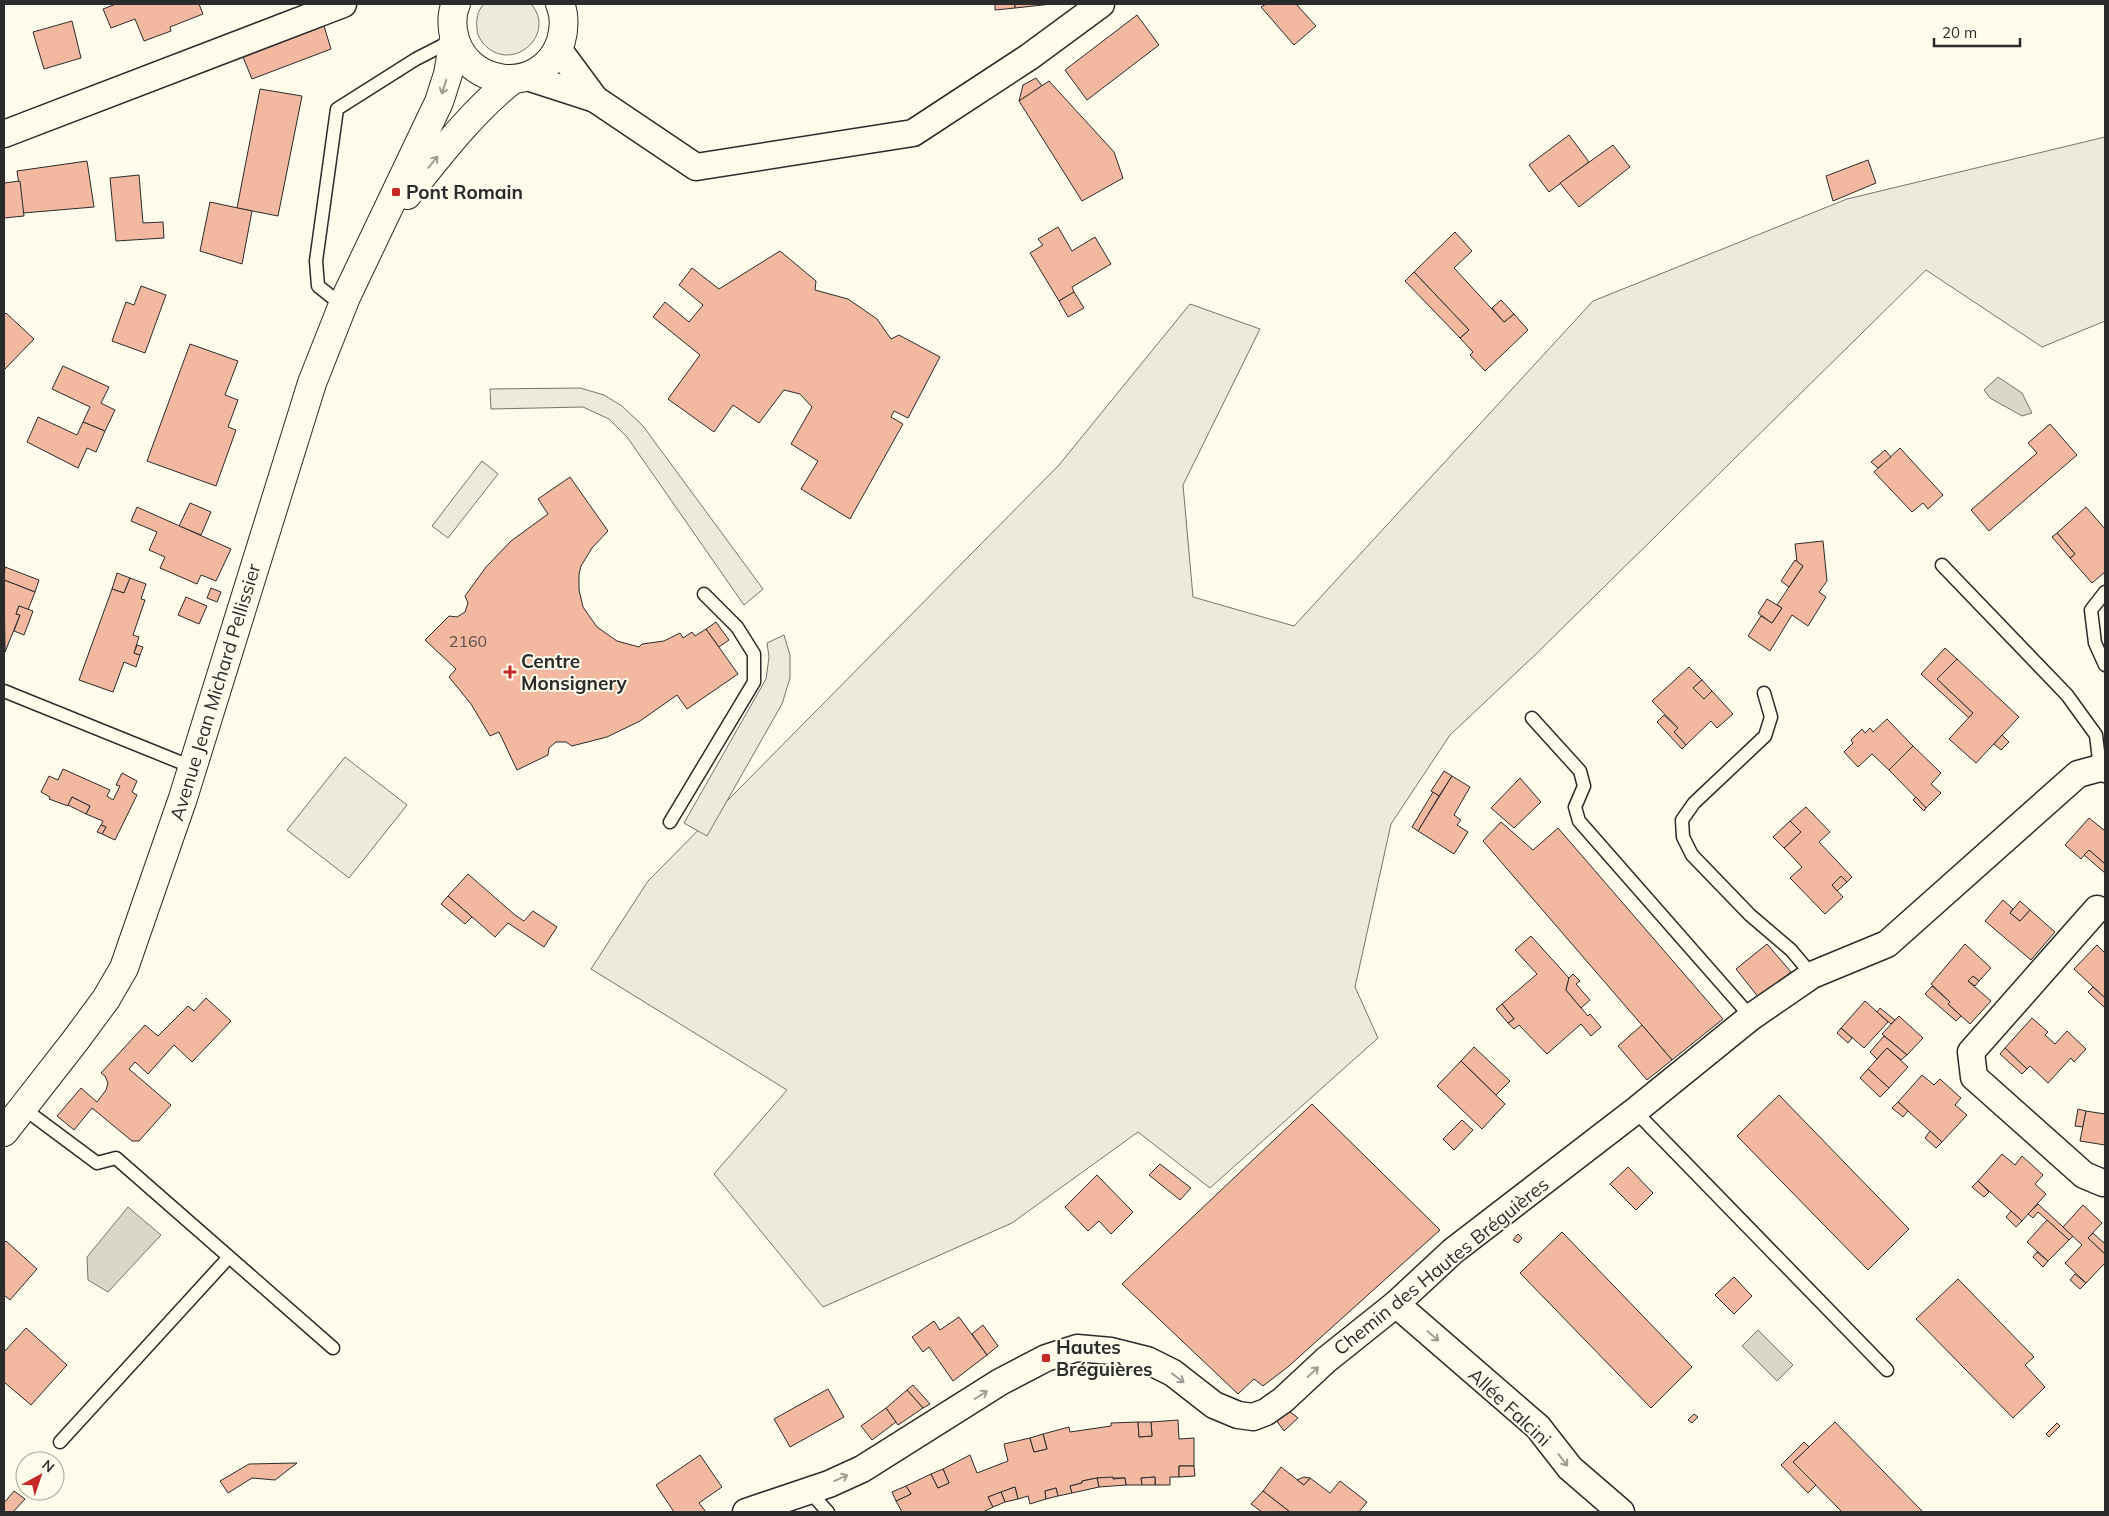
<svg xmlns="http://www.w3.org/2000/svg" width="2109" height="1516" font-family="Mulish,sans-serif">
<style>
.green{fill:#ecebdb;stroke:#74746e}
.parking{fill:#eceadb;stroke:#74746e}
.water{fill:#d8d7c9;stroke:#74746e}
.building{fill:#f2b8a0;stroke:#2b2b2b}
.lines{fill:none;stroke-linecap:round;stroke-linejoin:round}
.service-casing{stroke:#2b2b2b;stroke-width:15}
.minor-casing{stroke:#2b2b2b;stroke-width:29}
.tertiary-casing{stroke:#2b2b2b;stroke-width:30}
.service{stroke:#fdfbea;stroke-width:12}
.minor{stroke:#fdfbea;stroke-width:26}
.tertiary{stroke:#fdfbea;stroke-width:28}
.oneway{stroke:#9e9d94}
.poi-dot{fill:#c62828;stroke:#fdfbea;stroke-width:2}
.labels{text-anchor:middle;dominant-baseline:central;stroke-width:4;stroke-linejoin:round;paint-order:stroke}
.number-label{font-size:16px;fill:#5d4e48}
.poi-label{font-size:19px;font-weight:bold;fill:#2b2b2b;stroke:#fdfbea;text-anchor:start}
.street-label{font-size:19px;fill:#2b2b2b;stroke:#fdfbea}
</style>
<rect width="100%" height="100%" fill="#fdfbea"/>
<g class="green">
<path d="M 484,4 L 531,4 C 556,32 517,71 488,48 C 483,44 477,36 477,29 C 476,20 477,11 484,4 Z"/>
<polygon points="2105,137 2105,321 2042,347 1926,270 1535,655 1450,735 1391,824 1355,987 1378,1038 1210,1188 1138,1132 1012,1223 823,1307 714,1174 787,1090 591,969 648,881 1059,465 1190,304 1260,329 1183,485 1193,597 1294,626 1593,301 1847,199"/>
</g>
<g class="parking">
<polygon points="580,388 604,395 622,406 643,426 763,589 744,605 627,437 609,419 583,407 491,409 490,389"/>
<polygon points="482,461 498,474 448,538 432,526"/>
<polygon points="784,635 790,655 790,678 782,704 707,836 684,823 766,679 769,657 767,643"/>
<polygon points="345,757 407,805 349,878 287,830"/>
</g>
<g class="water">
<polygon points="1998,377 2022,393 2032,413 2022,416 1990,398 1984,390"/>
<polygon points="128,1207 161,1235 108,1292 88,1280 87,1257"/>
<polygon points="1758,1330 1793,1365 1777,1381 1742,1346"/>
</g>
<g class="building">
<polygon points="116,4 199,4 203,14 170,27 171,31 144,41 135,19 111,28 103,9"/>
<polygon points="995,4 1015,4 1015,8 995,10"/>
<polygon points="1015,4 1052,4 1015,8"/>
<polygon points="1266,4 1296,4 1316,26 1294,45 1261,7"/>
<polygon points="1137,15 1159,45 1087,100 1065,70"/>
<polygon points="72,21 81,58 44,69 33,32"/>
<polygon points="324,26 331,49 252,79 243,57"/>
<polygon points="1036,78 1042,86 1019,101 1023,85"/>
<polygon points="1049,81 1114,152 1123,178 1082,201 1019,101"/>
<polygon points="260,89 302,96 278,216 237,208"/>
<polygon points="1569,135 1589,162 1549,192 1529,165"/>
<polygon points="1613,145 1630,167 1579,207 1560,183"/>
<polygon points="1868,160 1876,183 1833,201 1826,176"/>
<polygon points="87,161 94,207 23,213 17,171"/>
<polygon points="139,175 143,223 163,222 164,238 116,241 110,178"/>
<polygon points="20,181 24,216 4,218 4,183"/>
<polygon points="210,202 252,211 242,264 200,251"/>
<polygon points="1058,227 1072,251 1095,237 1111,264 1072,287 1074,292 1059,301 1030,253 1043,245 1038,239"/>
<polygon points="1455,232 1472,251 1454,268 1504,322 1514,314 1528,330 1485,371 1470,355 1473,352 1460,338 1469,330 1414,272"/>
<polygon points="780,251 816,281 815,290 848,299 877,319 891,339 899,335 940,357 908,418 894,411 891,417 903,424 850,519 801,489 818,461 791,444 812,407 800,394 784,390 759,423 733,405 714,432 668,399 700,355 653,317 665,302 689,322 703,305 679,285 692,268 719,289"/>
<polygon points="1414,272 1469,330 1460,338 1405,281"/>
<polygon points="141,286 166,295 145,353 112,341 126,302 134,305"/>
<polygon points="1074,292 1084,308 1068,317 1059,301"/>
<polygon points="1501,300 1514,314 1504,322 1492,308"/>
<polygon points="6,313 34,339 4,370 4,315"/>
<polygon points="190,344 238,361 225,395 238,400 228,427 236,430 216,486 147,461"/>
<polygon points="63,366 109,387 101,403 115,410 105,431 83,422 90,407 52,389"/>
<polygon points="38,417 77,435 83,422 105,431 96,452 87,448 78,468 27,442"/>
<polygon points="2050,424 2077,455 1989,531 1971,510 2037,453 2028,443"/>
<polygon points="1900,448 1943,495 1928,509 1923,503 1912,512 1874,472"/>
<polygon points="1885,450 1891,457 1878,468 1871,462"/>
<polygon points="570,477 608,531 592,548 581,566 579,574 579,590 583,607 597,627 617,641 639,647 642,644 664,641 680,633 683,638 692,632 695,636 706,629 738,674 687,709 677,695 640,721 607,737 572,746 566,742 556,742 549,748 548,755 517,770 499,732 490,736 471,704 449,677 456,669 425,640 449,616 457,617 465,612 468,603 465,596 486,567 511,541 548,514 538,499"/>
<polygon points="190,503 211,512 201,535 179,526"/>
<polygon points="137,507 231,549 216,581 201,575 197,584 160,568 165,557 149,550 157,532 131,521"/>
<polygon points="2086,507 2105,529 2105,572 2092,583 2070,558 2075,554 2057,533"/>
<polygon points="2057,533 2075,554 2070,558 2052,537"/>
<polygon points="1823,541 1827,581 1819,592 1826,597 1808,626 1792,615 1770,651 1748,636 1761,616 1772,623 1782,608 1777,605 1803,566 1797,562 1795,544"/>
<polygon points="1795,560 1803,566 1789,587 1781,581"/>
<polygon points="5,567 39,580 35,592 4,580"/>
<polygon points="117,573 130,578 124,593 112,589"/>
<polygon points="130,578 146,584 141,599 145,600 133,635 139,637 134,653 140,655 136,667 124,662 113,692 79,680 112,589 124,593"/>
<polygon points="4,580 35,592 28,610 19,606 16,614 20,615 5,652"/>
<polygon points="211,588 221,592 217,602 207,598"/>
<polygon points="186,597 207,606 199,624 178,615"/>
<polygon points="1767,599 1782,608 1772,623 1758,613"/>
<polygon points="19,606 33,611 24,635 14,631 20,615 16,614"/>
<polygon points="716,622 729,640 719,647 706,629"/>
<polygon points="137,645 143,647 140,655 134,653"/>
<polygon points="1945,648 1957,659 1937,679 1973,713 1969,718 1921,674"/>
<polygon points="1957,659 2019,717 1976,763 1949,739 1973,713 1937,679"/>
<polygon points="1689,667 1702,680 1693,688 1704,699 1712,691 1733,714 1717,728 1711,721 1686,745 1674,732 1678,728 1652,701"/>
<polygon points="1702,680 1712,691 1704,699 1693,688"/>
<polygon points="1664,715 1678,728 1674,732 1686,745 1682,749 1657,722"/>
<polygon points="1887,719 1913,746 1889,770 1872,754 1858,767 1844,752 1853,743 1851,740 1862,729 1865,733 1870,728 1873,732"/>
<polygon points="2002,735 2009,742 2001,750 1994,744"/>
<polygon points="1913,746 1941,773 1931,784 1941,793 1926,808 1889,770"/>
<polygon points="63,769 110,790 107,796 113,800 120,786 116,785 122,773 137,781 132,792 137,795 115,840 102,834 106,827 101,825 103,821 86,814 90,806 72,797 68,806 49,799 50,797 41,792 49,776 58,780"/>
<polygon points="1444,771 1452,776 1439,796 1431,791"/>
<polygon points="1452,776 1470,787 1454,815 1461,820 1457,825 1468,832 1454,854 1418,831"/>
<polygon points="1520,778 1541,802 1514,828 1491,808"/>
<polygon points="1433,792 1439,796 1418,831 1412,827"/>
<polygon points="72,797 90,806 86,814 68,805"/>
<polygon points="1916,797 1926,808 1924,811 1913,800"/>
<polygon points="1806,807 1830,832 1819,842 1852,877 1847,882 1841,876 1832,885 1843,897 1825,914 1790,878 1802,867 1784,848 1801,832 1790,821"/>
<polygon points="2089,818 2104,830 2105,829 2105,864 2089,850 2081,859 2065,845"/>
<polygon points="1790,821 1801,832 1784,848 1773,837"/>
<polygon points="1501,822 1533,850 1558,828 1723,1019 1672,1060 1483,841"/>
<polygon points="101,825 106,827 102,834 97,832"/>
<polygon points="2089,850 2105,864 2105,873 2084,855"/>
<polygon points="468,874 515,915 524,921 533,911 557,927 544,947 508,923 495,937 448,896"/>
<polygon points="1841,876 1847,882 1837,891 1832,885"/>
<polygon points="448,896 472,917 465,924 441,904"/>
<polygon points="2003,900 2013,909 2010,913 2020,921 2030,910 2055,932 2031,960 1985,921"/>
<polygon points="2020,901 2030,910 2020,921 2010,913"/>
<polygon points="1531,936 1569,978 1566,990 1588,1016 1590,1014 1601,1027 1591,1036 1581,1024 1547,1054 1519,1025 1514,1029 1508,1023 1514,1019 1502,1004 1537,974 1515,950"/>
<polygon points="1767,944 1791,972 1759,998 1736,969"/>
<polygon points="1965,944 1991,968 1979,981 1973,976 1968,981 1991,1001 1970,1024 1948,1004 1950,1002 1931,984"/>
<polygon points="2097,945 2105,953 2105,998 2074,969"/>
<polygon points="1573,974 1580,981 1576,984 1590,1000 1581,1008 1566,990 1569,978"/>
<polygon points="1973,976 1979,981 1975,986 1968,981"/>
<polygon points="1932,986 1950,1002 1948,1004 1961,1016 1956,1021 1925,994"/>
<polygon points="2093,987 2105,998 2105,1008 2088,992"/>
<polygon points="206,998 231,1021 192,1062 174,1045 148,1074 135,1062 129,1069 171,1105 139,1141 132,1141 92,1108 74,1130 57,1116 81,1088 97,1102 106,1090 108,1083 105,1076 101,1073 145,1025 158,1036 188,1006 194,1011"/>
<polygon points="1865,1001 1888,1022 1864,1048 1841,1028"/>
<polygon points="1502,1004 1514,1019 1508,1023 1496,1009"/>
<polygon points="1880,1008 1895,1020 1891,1024 1877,1012"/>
<polygon points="1899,1016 1923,1038 1907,1055 1882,1034"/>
<polygon points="2032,1018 2048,1032 2045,1035 2055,1044 2067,1031 2086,1049 2074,1062 2071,1058 2048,1083 2030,1066 2027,1069 2005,1048"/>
<polygon points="1642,1025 1672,1060 1647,1080 1618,1046"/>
<polygon points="1841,1028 1852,1038 1848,1043 1837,1033"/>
<polygon points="1884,1036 1907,1055 1901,1060 1887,1048 1877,1059 1870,1052"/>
<polygon points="1474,1047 1510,1081 1496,1095 1461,1061"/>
<polygon points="1887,1048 1908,1067 1889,1088 1868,1069"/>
<polygon points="2005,1048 2027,1069 2022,1074 2000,1054"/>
<polygon points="1461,1061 1505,1104 1482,1129 1437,1086"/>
<polygon points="1868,1069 1889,1088 1880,1097 1860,1078"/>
<polygon points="1922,1075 1934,1085 1940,1079 1961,1098 1955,1105 1967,1115 1942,1142 1898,1102"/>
<polygon points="1779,1095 1909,1229 1868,1270 1737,1136"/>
<polygon points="1898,1102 1908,1111 1903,1117 1892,1108"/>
<polygon points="1312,1104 1440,1230 1289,1366 1263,1386 1254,1379 1238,1394 1122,1284"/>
<polygon points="2078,1109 2086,1111 2083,1127 2075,1126"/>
<polygon points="2086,1111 2105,1114 2105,1145 2080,1141"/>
<polygon points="1462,1120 1473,1130 1454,1150 1443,1139"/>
<polygon points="1930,1131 1942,1142 1936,1148 1925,1138"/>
<polygon points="2002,1154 2015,1165 2022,1156 2043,1175 2035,1184 2046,1194 2022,1221 1978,1181"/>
<polygon points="1160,1164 1191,1188 1180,1200 1149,1175"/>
<polygon points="1628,1167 1653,1193 1636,1210 1610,1184"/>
<polygon points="1097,1175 1133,1212 1111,1234 1099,1221 1088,1231 1065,1207"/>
<polygon points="1978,1181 1989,1192 1984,1197 1972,1187"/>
<polygon points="2038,1204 2073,1236 2069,1240 2038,1212 2033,1218 2028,1214"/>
<polygon points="2083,1205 2102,1223 2088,1238 2105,1254 2105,1263 2086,1283 2065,1263 2082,1245 2063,1227"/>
<polygon points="2011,1211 2022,1221 2016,1227 2006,1217"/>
<polygon points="2047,1220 2069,1240 2048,1261 2027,1242"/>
<polygon points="1562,1232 1692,1367 1651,1408 1520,1273"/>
<polygon points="2093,1233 2105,1244 2105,1254 2088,1238"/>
<polygon points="1518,1234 1522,1238 1518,1243 1513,1240"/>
<polygon points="6,1241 37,1269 10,1300 4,1295 4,1243"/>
<polygon points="2037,1252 2048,1261 2043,1267 2033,1257"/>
<polygon points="2075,1274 2086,1283 2080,1289 2070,1280"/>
<polygon points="1734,1277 1752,1296 1734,1314 1715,1295"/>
<polygon points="1958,1279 2034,1357 2025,1365 2045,1387 2013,1418 1916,1319"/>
<polygon points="959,1317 987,1355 953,1381 929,1347 923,1352 912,1337 934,1321 940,1330"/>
<polygon points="983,1325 998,1346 987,1355 972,1334"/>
<polygon points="26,1328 67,1365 31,1405 4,1382 4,1352"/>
<polygon points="913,1385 930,1404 923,1408 907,1390"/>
<polygon points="828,1389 844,1417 790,1447 774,1419"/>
<polygon points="907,1390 923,1408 898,1425 886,1408"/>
<polygon points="886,1408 896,1422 872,1440 861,1426"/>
<polygon points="1285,1408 1298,1418 1284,1431 1276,1420"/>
<polygon points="1694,1414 1698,1417 1692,1423 1688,1420"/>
<polygon points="1178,1420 1179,1439 1194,1438 1194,1466 1179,1466 1179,1477 1170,1477 1170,1485 1155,1485 1155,1477 1141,1478 1142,1485 1126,1485 1125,1478 1097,1478 1082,1481 1082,1483 1070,1486 1072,1493 1058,1496 1056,1488 1045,1491 1046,1499 1030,1504 1028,1496 1018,1499 1015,1487 988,1497 993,1507 983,1512 902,1512 896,1501 911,1494 906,1486 931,1474 938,1488 949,1483 943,1469 970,1455 977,1473 1008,1461 1004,1444 1030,1438 1034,1452 1047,1449 1043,1434 1069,1427 1070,1432 1111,1426 1111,1423 1138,1422 1139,1437 1152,1436 1151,1422"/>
<polygon points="1138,1422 1151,1422 1152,1436 1139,1437"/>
<polygon points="1835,1422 1882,1470 1923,1512 1842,1512 1793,1462"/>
<polygon points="2057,1423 2060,1426 2049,1437 2046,1434"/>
<polygon points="1043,1434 1047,1449 1034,1452 1030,1438"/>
<polygon points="1804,1442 1809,1447 1793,1462 1816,1485 1808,1493 1781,1465"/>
<polygon points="700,1455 722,1487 699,1503 706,1512 674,1512 656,1485"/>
<polygon points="297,1463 275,1480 252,1478 228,1493 220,1481 249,1464"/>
<polygon points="1179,1466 1194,1466 1195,1476 1179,1477"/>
<polygon points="1281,1467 1304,1485 1310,1478 1330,1493 1340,1481 1367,1502 1359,1512 1290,1512 1263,1491"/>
<polygon points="943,1469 949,1483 938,1488 931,1474"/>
<polygon points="1113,1477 1113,1479 1125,1478 1126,1485 1099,1487 1097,1478"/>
<polygon points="1155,1477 1155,1485 1142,1485 1141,1478"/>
<polygon points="1304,1477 1310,1478 1304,1485 1297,1480"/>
<polygon points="1097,1478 1099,1487 1072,1493 1070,1486 1082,1483 1082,1481"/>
<polygon points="906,1486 911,1494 896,1501 892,1492"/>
<polygon points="1015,1487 1018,1499 1005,1502 1001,1492"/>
<polygon points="1056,1488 1058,1496 1046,1499 1045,1491"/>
<polygon points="14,1491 25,1499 13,1512 4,1512 4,1503"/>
<polygon points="1263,1491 1290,1512 1262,1512 1251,1504"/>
<polygon points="1001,1492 1005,1502 993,1507 988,1497"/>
</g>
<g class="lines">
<g class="service-casing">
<g id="service">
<polyline points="342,305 318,286 316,261 337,109 416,59 453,40"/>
<polyline points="1942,565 2067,695 2096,735 2100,768"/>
<polyline points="2105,592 2091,610 2095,643 2105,665"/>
<polyline points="4,691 192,767"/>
<polyline points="1764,693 1771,717 1765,736 1694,803 1682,820 1683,837 1692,855 1750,915 1791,950 1812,975"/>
<polyline points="1532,718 1580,771 1584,786 1575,807 1579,821 1751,1017"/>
<polyline points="670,822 754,682 754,654 737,627 704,594"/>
<polyline points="23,1108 97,1163 116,1158 333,1348"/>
<polyline points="1635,1111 1887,1370"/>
<polyline points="60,1442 229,1257"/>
<polyline points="808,1490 828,1512"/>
</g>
</g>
<g class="minor-casing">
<g id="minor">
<polyline points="558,49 595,99"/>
<polyline points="527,77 595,99 696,167 913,133 1029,57 1101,4"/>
<polyline points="4,134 343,4"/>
<polyline points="2097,909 1971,1052 1974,1077 2084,1175 2103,1183 2105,1182"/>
<polyline points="1396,1304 1538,1427 1570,1468 1621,1512"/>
<polyline points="746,1512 829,1484 862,1469 1000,1382 1046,1358 1077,1348 1111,1351 1147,1360 1173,1373 1214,1405 1238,1415 1253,1417 1266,1412 1283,1400 1326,1360 1396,1304 1453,1251 1635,1111 1751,1017 1812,975 1887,944 2078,774 2100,768 2105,769"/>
</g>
</g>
<g class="tertiary-casing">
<g id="tertiary">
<path d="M 456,4 C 452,12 452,22 453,30 C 461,88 542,98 561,41 C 564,30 565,15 560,4"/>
<path d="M 407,195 C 440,154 471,113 512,80"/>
<polyline points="4,1132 75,1041 106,999 124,968 183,798 312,383 346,297 439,102 448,74 454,39"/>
</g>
</g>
<use href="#service" class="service"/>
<use href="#minor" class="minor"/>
<use href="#tertiary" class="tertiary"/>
</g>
<defs><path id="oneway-shaft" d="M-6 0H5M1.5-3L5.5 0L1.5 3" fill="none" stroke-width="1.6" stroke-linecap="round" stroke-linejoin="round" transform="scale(1.25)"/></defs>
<g class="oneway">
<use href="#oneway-shaft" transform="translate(444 87) rotate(108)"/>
<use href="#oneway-shaft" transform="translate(433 162) rotate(-51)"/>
<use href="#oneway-shaft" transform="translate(1433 1336) rotate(41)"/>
<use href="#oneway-shaft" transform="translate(1313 1372) rotate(-43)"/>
<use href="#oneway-shaft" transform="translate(1178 1378) rotate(37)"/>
<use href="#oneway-shaft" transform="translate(981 1395) rotate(-32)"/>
<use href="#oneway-shaft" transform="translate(1563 1460) rotate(52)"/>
<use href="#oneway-shaft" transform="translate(841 1478) rotate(-24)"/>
</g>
<g class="poi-dot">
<rect x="391" y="187" width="10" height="10" rx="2.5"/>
<path d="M507.5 664.5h5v5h5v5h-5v5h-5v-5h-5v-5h5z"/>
<rect x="1041" y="1353" width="10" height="10" rx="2.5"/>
</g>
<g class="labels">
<g class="number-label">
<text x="468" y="641">2160</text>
</g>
<g class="poi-label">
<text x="406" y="192">Pont Romain</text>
<text x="521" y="661">Centre<tspan x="521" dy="22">Monsignery</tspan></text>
<text x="1056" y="1347">Hautes<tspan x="1056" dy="22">Bréguières</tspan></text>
</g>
<g class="street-label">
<text transform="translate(215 692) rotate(-73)">Avenue Jean Michard Pellissier</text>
<text transform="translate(1441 1266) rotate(-39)">Chemin des Hautes Bréguières</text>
<text transform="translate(1510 1407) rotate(43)">Allée Falcini</text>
</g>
</g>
<rect width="2109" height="1516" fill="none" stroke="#2b2b2b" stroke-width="10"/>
<g transform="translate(40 1476) rotate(40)"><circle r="24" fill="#fdfbea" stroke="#a9a89e"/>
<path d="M0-4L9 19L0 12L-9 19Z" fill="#c62828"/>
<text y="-8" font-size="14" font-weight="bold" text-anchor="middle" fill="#2b2b2b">N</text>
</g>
<path d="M1934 38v8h86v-8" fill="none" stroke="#2b2b2b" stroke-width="2.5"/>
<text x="1942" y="38" font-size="15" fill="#2b2b2b" stroke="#fdfbea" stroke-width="4" paint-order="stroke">20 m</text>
</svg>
